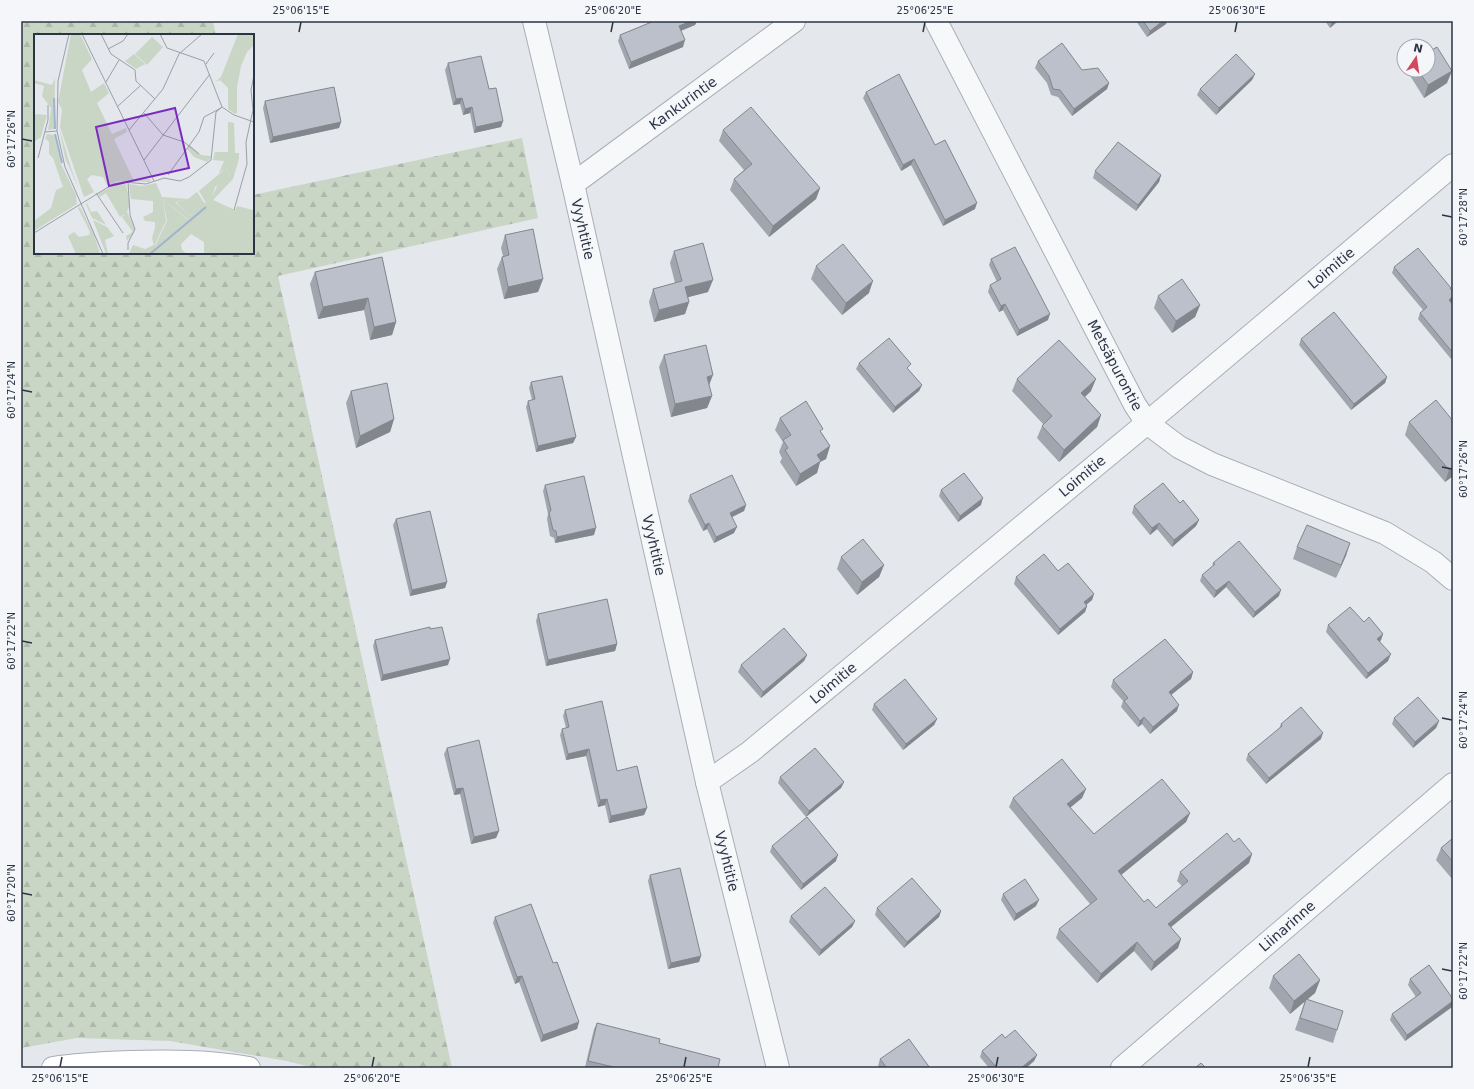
<svg xmlns="http://www.w3.org/2000/svg" width="1474" height="1089" font-family="'DejaVu Sans',sans-serif">
<style>
.forest{fill:url(#forest-firs)}
.lines{fill:none;stroke-linecap:round;stroke-linejoin:round}
.street-casing{stroke:#a9aeb7;stroke-width:24}
.secondary-casing{stroke:#a9aeb7;stroke-width:24}
.street{stroke:#f7f8fa;stroke-width:22}
.secondary{stroke:#fff;stroke-width:22}
.wall{fill:#a1a5ae}
.shaded-wall{fill:#83868d}
.building{fill:#bbc0ca;stroke:#83868d}
.ticks{fill:none;stroke:#2b3445;stroke-width:1.5}
.labels{text-anchor:middle;dominant-baseline:central;stroke-width:3;stroke-linejoin:round;paint-order:stroke}
.street-label{font-size:14px;fill:#2b3445;stroke:#f4f6f9}
.inset-river{fill:none;stroke:#9fb4cc;stroke-width:2}
.inset-road{fill:none;stroke:#9a9fa9;stroke-width:1}
.view{fill:#7b2cbf;fill-opacity:0.15;stroke:#7b2cbf;stroke-width:2}
.inset-edge{fill:none;stroke:#2b3445;stroke-width:2}
.neatline{fill:none;stroke:#2b3445;stroke-width:1.5}
.ticks-label{font-size:10px;text-anchor:middle;fill:#2b3445}
</style>
<defs>
<pattern id="forest-firs" width="22" height="20" patternUnits="userSpaceOnUse"><rect width="22" height="20" fill="#c9d6c5"/><path d="M5 1l3.5 6h-7zM16 11l3.5 6h-7z" fill="#adb8ab"/></pattern>
</defs>
<rect width="100%" height="100%" fill="#e4e7ec"/>
<polygon class="forest" points="21,21 213,21 216,35 35,35 35,253 253,253 253,195 522,138 538,218 278,276 452,1068 314,1068 287,1061 170,1041 77,1038 21,1048"/>
<g class="lines">
<g class="street-casing">
<g id="street">
<polyline points="534,21 573,184 707,782 778,1068"/>
<polyline points="936,21 1135,405 1147,423 1179,447 1212,464 1385,533 1433,562 1453,579"/>
<polyline points="573,184 794,21"/>
<polyline points="707,782 750,752 1147,423 1453,165"/>
<polyline points="1122,1068 1453,784"/>
</g>
</g>
<g class="secondary-casing">
<path id="secondary" d="M 53,1068 C 79,1064 104,1063 130,1062 C 170,1061 210,1061 249,1068"/>
</g>
<use href="#street" class="street"/>
<use href="#secondary" class="secondary"/>
</g>
<g class="wall">
<polygon points="654,21 697,21 695,25 681,31 683,47 629,69 618,41 620,35"/>
<polygon points="1136,21 1167,21 1166,24 1147,37"/>
<polygon points="1325,21 1338,21 1330,28"/>
<polygon points="1038,61 1082,70 1109,83 1107,89 1072,116 1058,97 1051,95 1047,83 1035,68"/>
<polygon points="448,63 489,89 503,121 501,127 474,133 470,113 463,115 460,104 453,105 445,70"/>
<polygon points="1410,70 1428,70 1447,83 1424,98 1409,74"/>
<polygon points="1255,74 1252,80 1216,115 1197,95 1200,89"/>
<polygon points="866,92 935,145 975,209 943,226 911,165 901,171 863,98"/>
<polygon points="265,101 341,122 339,128 270,143 263,108"/>
<polygon points="723,130 820,188 816,199 769,237 730,190 734,179 744,170 719,141"/>
<polygon points="1095,171 1161,175 1159,182 1136,211 1093,178"/>
<polygon points="505,235 543,279 538,292 504,299 497,269 502,257 503,256 501,248"/>
<polygon points="674,251 708,292 688,297 689,302 685,314 654,322 649,302 653,289 675,283 670,263"/>
<polygon points="382,257 396,322 392,335 370,340 364,310 318,319 310,284 315,272"/>
<polygon points="991,259 1048,320 1017,336 1003,310 999,312 988,292 990,285 997,282 989,265"/>
<polygon points="816,266 869,293 842,315 811,279"/>
<polygon points="1394,267 1451,288 1450,289 1453,292 1453,300 1451,303 1453,305 1453,358 1451,359 1418,319 1420,313 1423,310 1392,273"/>
<polygon points="1158,296 1200,305 1195,317 1172,333 1154,308"/>
<polygon points="1301,339 1387,377 1385,383 1351,410 1299,345"/>
<polygon points="664,355 709,386 712,396 707,408 671,417 659,367"/>
<polygon points="859,363 909,370 922,385 919,391 893,413 856,369"/>
<polygon points="1017,379 1091,391 1085,397 1101,415 1097,427 1059,462 1037,438 1042,426 1043,424 1012,391"/>
<polygon points="531,382 576,437 573,443 536,452 526,407 528,401 532,400 529,388"/>
<polygon points="351,391 394,419 390,432 356,448 346,403"/>
<polygon points="780,418 822,433 830,446 826,459 820,462 817,473 796,486 780,462 782,458 779,452 783,442 775,430"/>
<polygon points="1453,421 1453,476 1445,482 1405,435 1409,422"/>
<polygon points="545,485 594,535 555,543 554,538 550,536 547,519 548,514 543,491"/>
<polygon points="941,490 981,505 958,522 939,496"/>
<polygon points="690,495 746,505 744,511 732,517 734,533 714,543 707,529 703,531 688,501"/>
<polygon points="1180,503 1199,520 1196,526 1172,547 1157,529 1150,535 1132,513 1134,506"/>
<polygon points="396,519 447,582 445,588 410,596 393,525"/>
<polygon points="1350,543 1336,578 1293,559 1297,547"/>
<polygon points="841,557 884,565 879,577 857,595 837,569"/>
<polygon points="1213,563 1279,596 1253,618 1226,587 1214,598 1200,581 1202,575 1212,567"/>
<polygon points="1058,571 1094,594 1092,600 1086,605 1087,606 1085,612 1058,635 1014,584 1016,577"/>
<polygon points="538,614 617,644 615,651 546,666 536,621"/>
<polygon points="1364,622 1383,634 1381,640 1380,642 1388,661 1366,679 1326,632 1328,625"/>
<polygon points="430,629 448,665 381,681 373,646 375,640"/>
<polygon points="807,655 804,661 761,698 738,672 741,665"/>
<polygon points="1193,672 1191,679 1171,695 1177,711 1150,734 1142,724 1138,727 1121,707 1123,701 1111,687 1113,680"/>
<polygon points="874,704 937,719 934,725 903,750 872,710"/>
<polygon points="565,710 617,771 647,808 644,815 609,823 605,805 598,807 586,756 566,760 560,735 562,729 566,728 563,716"/>
<polygon points="1394,718 1439,721 1436,728 1413,748 1392,724"/>
<polygon points="1281,724 1321,739 1266,784 1246,760 1248,754 1279,729"/>
<polygon points="447,748 499,831 496,838 471,844 460,794 454,795 444,754"/>
<polygon points="780,777 844,782 841,788 806,817 778,783"/>
<polygon points="1086,789 1082,798 1070,807 1094,834 1190,813 1186,822 1121,875 1144,902 1156,908 1182,886 1177,881 1180,872 1234,842 1252,854 1249,863 1171,927 1181,939 1178,948 1151,971 1134,951 1097,983 1056,938 1059,929 1090,904 1009,807 1013,798"/>
<polygon points="1453,838 1453,880 1436,860 1441,848"/>
<polygon points="772,846 836,861 801,890 770,852"/>
<polygon points="650,875 701,956 699,962 668,969 648,881"/>
<polygon points="1003,894 1036,906 1014,921 1001,900"/>
<polygon points="877,908 941,911 939,917 904,948 875,915"/>
<polygon points="791,916 855,921 852,927 819,956 789,922"/>
<polygon points="495,917 553,963 579,1022 577,1029 541,1042 519,982 515,984 493,923"/>
<polygon points="1273,976 1320,980 1315,993 1307,999 1337,1030 1333,1043 1295,1030 1305,1001 1290,1014 1269,988"/>
<polygon points="1410,979 1453,999 1453,1004 1452,1007 1405,1041 1390,1020 1392,1014 1416,997 1408,985"/>
<polygon points="597,1023 659,1043 718,1068 590,1068 585,1067 594,1029"/>
<polygon points="1005,1038 1037,1055 1034,1061 1026,1068 989,1068 980,1057 982,1051"/>
<polygon points="880,1059 930,1068 880,1068 878,1066"/>
</g>
<g class="shaded-wall">
<polygon points="691,21 697,21 695,25 677,32 679,26"/>
<polygon points="1163,21 1167,21 1166,24 1147,37 1150,31"/>
<polygon points="1332,21 1338,21 1330,28"/>
<polygon points="685,40 683,47 629,69 631,62"/>
<polygon points="1452,71 1447,83 1424,98 1428,85"/>
<polygon points="1255,74 1252,80 1216,115 1219,108"/>
<polygon points="1109,83 1107,89 1072,116 1074,109"/>
<polygon points="462,98 460,104 453,105 456,99"/>
<polygon points="472,107 470,113 463,115 465,109"/>
<polygon points="503,121 501,127 474,133 476,127"/>
<polygon points="341,122 339,128 270,143 273,137"/>
<polygon points="914,159 911,165 901,171 903,165"/>
<polygon points="1161,175 1159,182 1136,211 1138,205"/>
<polygon points="820,188 816,199 769,237 773,226"/>
<polygon points="977,203 975,209 943,226 945,220"/>
<polygon points="543,279 538,292 504,299 508,287"/>
<polygon points="713,280 708,292 681,299 685,287"/>
<polygon points="873,281 869,293 842,315 846,303"/>
<polygon points="1453,296 1453,301 1446,306 1449,300"/>
<polygon points="368,298 364,310 318,319 323,307"/>
<polygon points="689,302 685,314 654,322 659,310"/>
<polygon points="1005,304 1003,310 999,312 1001,306"/>
<polygon points="1200,305 1195,317 1172,333 1176,321"/>
<polygon points="1050,314 1048,320 1017,336 1019,330"/>
<polygon points="396,322 392,335 370,340 374,327"/>
<polygon points="713,375 708,388 707,377"/>
<polygon points="1387,377 1385,383 1351,410 1354,404"/>
<polygon points="1096,379 1091,391 1076,405 1081,393"/>
<polygon points="922,385 919,391 893,413 895,407"/>
<polygon points="712,396 707,408 671,417 675,404"/>
<polygon points="1101,415 1097,427 1059,462 1064,450"/>
<polygon points="394,419 390,432 356,448 360,436"/>
<polygon points="576,437 573,443 536,452 538,446"/>
<polygon points="830,446 826,459 820,462 817,473 796,486 800,474 817,455"/>
<polygon points="1453,467 1453,476 1445,482 1449,470"/>
<polygon points="983,498 981,505 958,522 960,516"/>
<polygon points="746,505 744,511 728,519 730,513"/>
<polygon points="1199,520 1196,526 1172,547 1174,540"/>
<polygon points="709,523 707,529 703,531 705,525"/>
<polygon points="1159,523 1157,529 1150,535 1152,528"/>
<polygon points="737,527 734,533 714,543 716,537"/>
<polygon points="596,528 594,535 555,543 557,537"/>
<polygon points="1350,543 1346,556 1336,578 1341,565"/>
<polygon points="884,565 879,577 857,595 862,582"/>
<polygon points="1229,581 1226,587 1214,598 1216,591"/>
<polygon points="447,582 445,588 410,596 412,590"/>
<polygon points="1281,590 1279,596 1253,618 1255,612"/>
<polygon points="1094,594 1092,600 1082,608 1084,602"/>
<polygon points="1087,606 1085,612 1058,635 1060,629"/>
<polygon points="1383,634 1381,640 1375,645 1377,639"/>
<polygon points="617,644 615,651 546,666 548,660"/>
<polygon points="1391,654 1388,661 1366,679 1368,673"/>
<polygon points="807,655 804,661 761,698 763,692"/>
<polygon points="450,659 448,665 381,681 383,675"/>
<polygon points="1193,672 1191,679 1166,699 1169,692"/>
<polygon points="1179,705 1177,711 1150,734 1153,727"/>
<polygon points="1144,717 1142,724 1138,727 1140,721"/>
<polygon points="937,719 934,725 903,750 906,744"/>
<polygon points="1439,721 1436,728 1413,748 1415,742"/>
<polygon points="1323,733 1321,739 1266,784 1269,778"/>
<polygon points="589,749 586,756 566,760 568,754"/>
<polygon points="844,782 841,788 806,817 809,811"/>
<polygon points="463,788 460,794 454,795 456,789"/>
<polygon points="1086,789 1082,798 1064,813 1067,804"/>
<polygon points="607,799 605,805 598,807 600,800"/>
<polygon points="647,808 644,815 609,823 611,816"/>
<polygon points="1190,813 1186,822 1115,880 1118,871"/>
<polygon points="499,831 496,838 471,844 474,837"/>
<polygon points="1252,854 1249,863 1165,932 1168,924"/>
<polygon points="838,855 836,861 801,890 803,884"/>
<polygon points="1039,900 1036,906 1014,921 1016,914"/>
<polygon points="941,911 939,917 904,948 907,942"/>
<polygon points="855,921 852,927 819,956 821,950"/>
<polygon points="1181,939 1178,948 1151,971 1154,962"/>
<polygon points="1137,942 1134,951 1097,983 1101,974"/>
<polygon points="701,956 699,962 668,969 671,963"/>
<polygon points="522,976 519,982 515,984 517,977"/>
<polygon points="1320,980 1315,993 1290,1014 1294,1001"/>
<polygon points="1453,1001 1452,1007 1405,1041 1407,1035"/>
<polygon points="579,1022 577,1029 541,1042 543,1035"/>
<polygon points="1037,1055 1034,1061 1026,1068 1021,1068"/>
</g>
<g class="building">
<polygon points="654,21 691,21 679,26 685,40 631,62 620,35"/>
<polygon points="1143,21 1163,21 1150,31"/>
<polygon points="1062,43 1082,70 1098,68 1109,83 1074,109 1060,90 1053,89 1049,76 1038,61"/>
<polygon points="1437,47 1452,71 1428,85 1418,70 1428,70 1428,52"/>
<polygon points="1236,54 1255,74 1219,108 1200,89"/>
<polygon points="481,56 489,89 496,88 503,121 476,127 472,107 465,109 462,98 456,99 448,63"/>
<polygon points="899,74 935,145 945,140 977,203 945,220 914,159 903,165 866,92"/>
<polygon points="334,87 341,122 273,137 265,101"/>
<polygon points="751,107 820,188 773,226 734,179 752,164 723,130"/>
<polygon points="1118,142 1161,175 1138,205 1095,171"/>
<polygon points="533,229 543,279 508,287 502,257 509,255 505,235"/>
<polygon points="703,243 713,280 685,287 689,302 659,310 653,289 682,281 674,251"/>
<polygon points="843,244 873,281 846,303 816,266"/>
<polygon points="1015,247 1050,314 1019,330 1005,304 1001,306 990,285 1001,279 991,259"/>
<polygon points="1418,248 1451,288 1450,288 1453,292 1453,296 1449,300 1453,305 1453,353 1420,313 1427,307 1394,267"/>
<polygon points="382,257 396,322 374,327 368,298 323,307 315,272"/>
<polygon points="1182,279 1200,305 1176,321 1158,296"/>
<polygon points="1334,312 1387,377 1354,404 1301,339"/>
<polygon points="889,338 911,364 907,368 922,385 895,407 859,363"/>
<polygon points="1059,340 1096,379 1081,393 1101,415 1064,450 1042,426 1052,416 1017,379"/>
<polygon points="706,345 713,375 707,377 712,396 675,404 664,355"/>
<polygon points="562,376 576,437 538,446 528,401 535,399 531,382"/>
<polygon points="387,383 394,419 360,436 351,391"/>
<polygon points="1436,400 1453,421 1453,467 1449,470 1409,422"/>
<polygon points="806,401 823,429 820,431 830,446 817,455 821,461 800,474 785,450 788,448 783,440 791,435 780,418"/>
<polygon points="964,473 983,498 960,516 941,490"/>
<polygon points="732,475 746,505 730,513 737,527 716,537 709,523 705,525 690,495"/>
<polygon points="584,476 596,528 557,537 556,531 553,530 549,513 551,510 545,485"/>
<polygon points="1163,483 1180,503 1183,500 1199,520 1174,540 1159,523 1152,528 1134,506"/>
<polygon points="430,511 447,582 412,590 396,519"/>
<polygon points="1307,525 1350,543 1341,565 1297,547"/>
<polygon points="863,539 884,565 862,582 841,557"/>
<polygon points="1239,541 1281,590 1255,612 1229,581 1216,591 1202,575 1215,564 1213,563"/>
<polygon points="1044,554 1058,571 1068,563 1094,594 1084,602 1087,606 1060,629 1016,577"/>
<polygon points="607,599 617,644 548,660 538,614"/>
<polygon points="1350,607 1364,622 1369,617 1383,634 1377,639 1391,654 1368,673 1328,625"/>
<polygon points="430,627 430,629 442,627 450,659 383,675 375,640"/>
<polygon points="784,628 807,655 763,692 741,665"/>
<polygon points="1165,639 1193,672 1169,692 1179,705 1153,727 1144,717 1140,721 1124,701 1128,698 1113,680"/>
<polygon points="905,679 937,719 906,744 874,704"/>
<polygon points="1418,697 1439,721 1415,742 1394,718"/>
<polygon points="602,701 617,771 637,766 647,808 611,816 607,799 600,800 589,749 568,754 562,729 569,727 565,710"/>
<polygon points="1301,707 1323,733 1269,778 1248,754 1282,726 1281,724"/>
<polygon points="479,740 499,831 474,837 463,788 456,789 447,748"/>
<polygon points="815,748 844,782 809,811 780,777"/>
<polygon points="1062,759 1086,789 1067,804 1094,834 1162,779 1190,813 1118,871 1144,902 1148,899 1156,908 1188,881 1180,872 1227,833 1234,842 1239,838 1252,854 1168,924 1181,939 1154,962 1137,942 1101,974 1059,929 1097,899 1013,798"/>
<polygon points="807,817 838,855 803,884 772,846"/>
<polygon points="1453,838 1453,862 1441,848"/>
<polygon points="680,868 701,956 671,963 650,875"/>
<polygon points="912,878 941,911 907,942 877,908"/>
<polygon points="1025,879 1039,900 1016,914 1003,894"/>
<polygon points="825,887 855,921 821,950 791,916"/>
<polygon points="531,904 553,963 557,962 579,1022 543,1035 522,976 517,977 495,917"/>
<polygon points="1299,954 1320,980 1294,1001 1273,976"/>
<polygon points="1429,965 1453,999 1453,1001 1407,1035 1392,1014 1421,993 1410,979"/>
<polygon points="1306,999 1343,1011 1337,1030 1300,1018"/>
<polygon points="597,1023 660,1039 659,1043 720,1059 718,1068 618,1068 588,1061"/>
<polygon points="1015,1030 1037,1055 1021,1068 997,1068 982,1051 1002,1034 1005,1038"/>
<polygon points="909,1039 930,1068 887,1068 880,1059"/>
<polygon points="1201,1063 1206,1068 1195,1068"/>
</g>
<path class="ticks" d="M 299,32 L 301,22M 611,32 L 613,22M 923,32 L 925,22M 1235,32 L 1237,22M 22,139 L 32,141M 1442,215 L 1452,217M 22,390 L 32,392M 1442,467 L 1452,469M 22,641 L 32,643M 1442,718 L 1452,720M 22,893 L 32,895M 1442,969 L 1452,971M 60,1067 L 62,1057M 372,1067 L 374,1057M 684,1067 L 686,1057M 996,1067 L 998,1057M 1308,1067 L 1310,1057"/>
<g class="labels">
<g class="street-label">
<text transform="translate(683 103) rotate(-36)">Kankurintie</text>
<text transform="translate(583 229) rotate(77)">Vyyhtitie</text>
<text transform="translate(1331 268) rotate(-40)">Loimitie</text>
<text transform="translate(1115 365) rotate(62)">Metsäpurontie</text>
<text transform="translate(1082 476) rotate(-40)">Loimitie</text>
<text transform="translate(654 545) rotate(77)">Vyyhtitie</text>
<text transform="translate(833 683) rotate(-40)">Loimitie</text>
<text transform="translate(727 861) rotate(76)">Vyyhtitie</text>
<text transform="translate(1287 926) rotate(-41)">Liinarinne</text>
</g>
</g>
<g transform="translate(34 34)">
<rect width="220" height="220" fill="#e4e7ec"/>
<path d="M 192,134 L 196,142 L 181,153 L 178,163 L 172,169 L 165,157 ZM 163,158 L 171,170 L 156,182 L 142,168 L 154,165 ZM 129,165 L 155,187 L 123,213 L 122,210 L 133,187 ZM 46,173 L 60,200 L 66,220 L 42,220 L 34,202 L 40,198 L 45,203 L 55,201 L 56,198 L 44,174 Z" fill="#c9d6c5"/>
<path d="M 37,0 L 46,0 L 58,25 L 48,36 L 57,58 L 70,49 L 75,59 L 63,69 L 78,100 L 92,94 L 93,98 L 80,105 L 99,145 L 117,145 L 116,148 L 84,147 L 73,151 L 69,143 L 58,141 L 53,145 L 60,158 L 50,163 L 26,93 L 28,76 L 24,68 ZM 204,0 L 220,0 L 220,11 L 213,18 L 207,32 L 203,53 L 203,79 L 201,80 L 194,75 L 194,54 L 186,46 L 181,48 L 187,43 ZM 21,44 L 20,95 L 14,96 L 17,74 L 8,62 L 10,52 L 0,49 L 0,46 L 18,51 ZM 0,80 L 13,81 L 7,103 L 0,108 ZM 194,88 L 200,89 L 201,119 L 205,119 L 205,125 L 199,145 L 179,166 L 201,176 L 203,172 L 219,176 L 220,220 L 170,220 L 170,208 L 157,200 L 147,210 L 148,216 L 153,220 L 95,219 L 99,211 L 111,215 L 120,211 L 118,204 L 121,194 L 121,188 L 111,187 L 109,183 L 119,178 L 119,167 L 97,165 L 95,150 L 108,152 L 122,149 L 128,163 L 155,165 L 141,168 L 156,182 L 178,163 L 186,146 L 196,142 L 192,134 L 185,139 L 190,127 L 179,126 L 181,118 L 194,118 ZM 129,165 L 156,187 L 123,213 L 121,210 L 132,187 ZM 25,93 L 37,134 L 45,155 L 31,124 ZM 13,100 L 20,101 L 27,130 L 42,161 L 43,170 L 0,197 L 0,187 L 17,174 L 22,156 L 29,153 L 19,124 L 15,120 L 15,108 L 11,104 ZM 156,111 L 167,121 L 177,122 L 176,125 L 173,128 L 160,123 L 153,115 ZM 92,150 L 96,170 L 93,178 L 100,192 L 100,198 L 93,207 L 92,202 L 99,198 L 88,183 L 91,180 L 86,183 L 72,159 L 66,163 L 64,160 L 79,151 ZM 63,162 L 53,169 L 57,178 L 63,177 L 72,191 L 58,184 L 52,170 ZM 59,186 L 73,193 L 80,202 L 71,206 L 74,220 L 72,220 Z" fill="#c9d6c5" fill-rule="evenodd"/>
<path d="M 118,3 L 129,13 L 113,31 L 101,20 ZM 100,20 L 111,30 L 102,35 L 91,27 Z" fill="#c9d6c5"/>
<path class="inset-river" d="M 20,64 L 21,95M 21,100 L 28,129M 116,220 L 172,173"/>
<path class="inset-road" d="M 35,0 L 24,47 L 23,97 L 31,133 L 69,220M 48,0 L 120,147M 67,0 L 77,20 L 101,36 L 102,47 L 121,65M 126,0 L 133,14 L 170,27 L 188,73 L 200,81 L 220,88M 74,15 L 89,7 L 94,0M 172,30 L 180,19M 72,48 L 85,26M 83,73 L 107,51M 110,79 L 129,101 L 150,108 L 165,120M 95,96 L 129,55 L 145,20 L 168,0M 11,98 L 23,97M 4,124 L 14,86 L 14,71M 110,126 L 176,40M 134,141 L 165,98 L 170,83 L 187,74M 94,148 L 96,181 L 101,195 L 94,209 L 94,216M 62,159 L 89,199M 200,176 L 213,130 L 212,108 L 219,76 L 217,56 L 220,41M 0,199 L 79,150 L 90,148 L 112,150 L 130,144 L 146,147 L 155,143 L 177,126 L 182,78 L 188,73"/>
<path class="view" d="M 141,74 L 155,134 L 75,152 L 62,93 Z"/>
<rect width="220" height="220" class="inset-edge"/>
</g>
<rect width="1474" height="1089" fill="none" stroke="#f4f6f9" stroke-width="44"/>
<g transform="translate(1416 58) rotate(13)"><circle r="19" fill="#f4f6f9" stroke="#a4a8b1"/>
<path d="M0-3L7 15L0 10L-7 15Z" fill="#d1495b"/>
<text y="-6" font-size="11" font-weight="bold" text-anchor="middle" fill="#2b3445">N</text>
</g>
<rect x="22" y="22" width="1430" height="1045" class="neatline"/>
<g class="ticks-label">
<text x="301" y="14">25°06'15"E</text>
<text x="613" y="14">25°06'20"E</text>
<text x="925" y="14">25°06'25"E</text>
<text x="1237" y="14">25°06'30"E</text>
<text transform="translate(11 139) rotate(-90)" y="4">60°17'26"N</text>
<text transform="translate(1463 217) rotate(-90)" y="4">60°17'28"N</text>
<text transform="translate(11 390) rotate(-90)" y="4">60°17'24"N</text>
<text transform="translate(1463 469) rotate(-90)" y="4">60°17'26"N</text>
<text transform="translate(11 641) rotate(-90)" y="4">60°17'22"N</text>
<text transform="translate(1463 720) rotate(-90)" y="4">60°17'24"N</text>
<text transform="translate(11 893) rotate(-90)" y="4">60°17'20"N</text>
<text transform="translate(1463 971) rotate(-90)" y="4">60°17'22"N</text>
<text x="60" y="1082">25°06'15"E</text>
<text x="372" y="1082">25°06'20"E</text>
<text x="684" y="1082">25°06'25"E</text>
<text x="996" y="1082">25°06'30"E</text>
<text x="1308" y="1082">25°06'35"E</text>
</g>
</svg>
